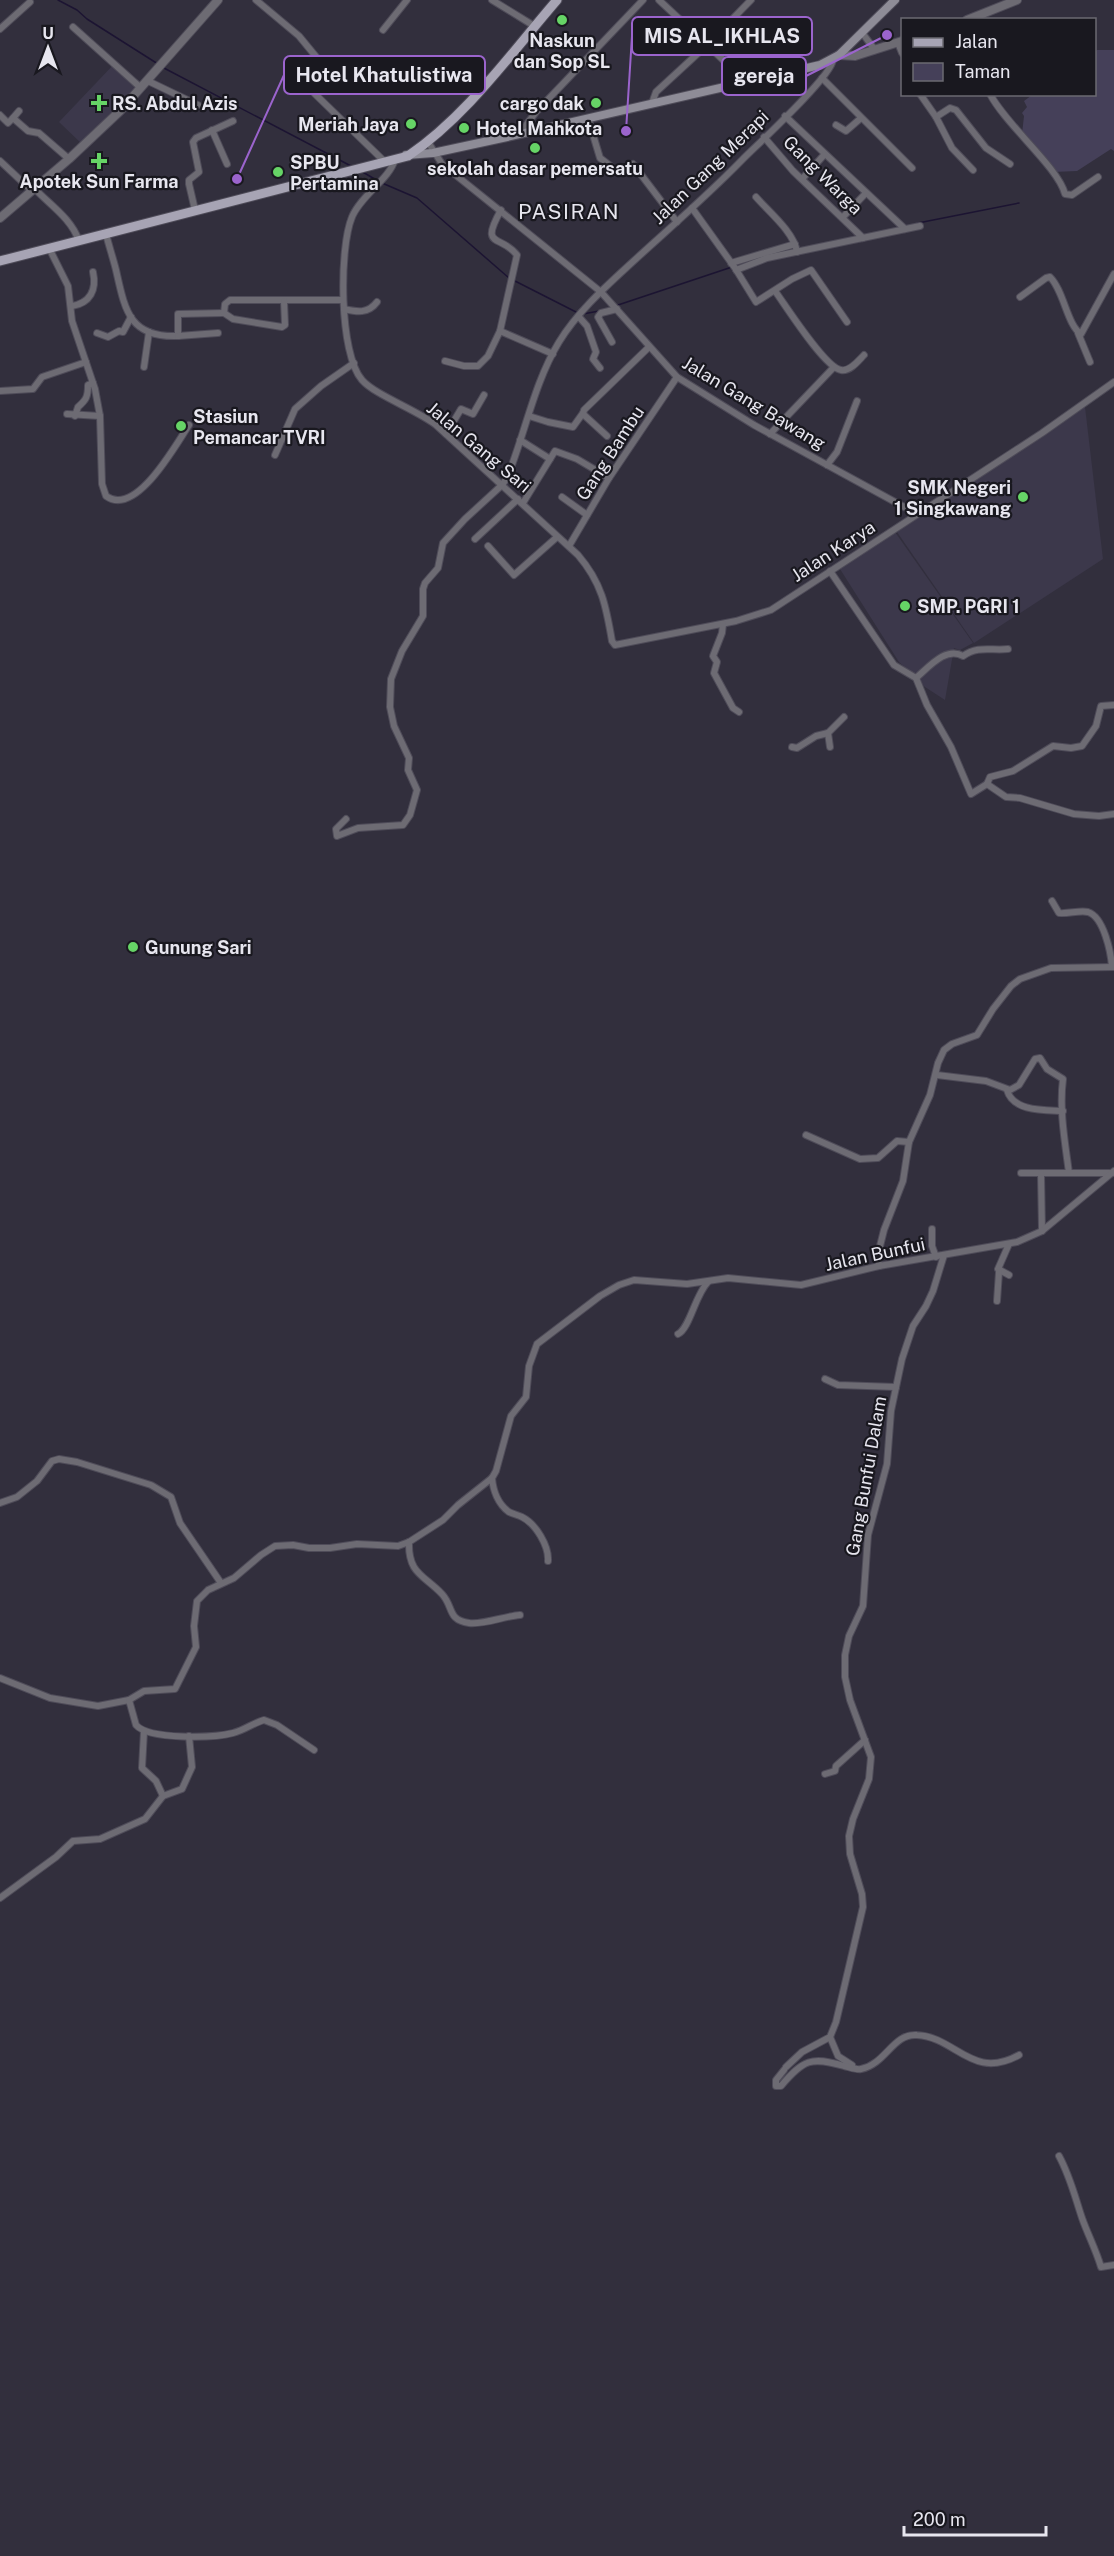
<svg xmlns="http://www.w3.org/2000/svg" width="1114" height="2556" font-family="'Public Sans',sans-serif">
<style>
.built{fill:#3c384b}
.green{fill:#454059}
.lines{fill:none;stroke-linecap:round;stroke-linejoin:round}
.stream{stroke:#1c1432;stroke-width:1.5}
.minor-casing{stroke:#4f4c59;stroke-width:8}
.tertiary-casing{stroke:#4f4c59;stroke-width:10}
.secondary-casing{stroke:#4f4c59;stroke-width:10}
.primary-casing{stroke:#4f4c59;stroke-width:11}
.minor{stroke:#6d6b73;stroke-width:6}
.tertiary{stroke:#6d6b73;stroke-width:8}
.secondary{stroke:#8e8c97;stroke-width:8}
.primary{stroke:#a7a4b4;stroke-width:9}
.poi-dot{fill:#66d466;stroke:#19181f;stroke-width:2}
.labels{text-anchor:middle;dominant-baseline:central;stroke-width:4.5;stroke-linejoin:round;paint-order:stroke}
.poi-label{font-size:18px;font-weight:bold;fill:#e7e6ef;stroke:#19181f;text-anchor:start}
.street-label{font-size:18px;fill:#e7e6ef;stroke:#19181f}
.quarter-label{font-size:21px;letter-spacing:1.5px;fill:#e7e6ef;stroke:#19181f}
.leader{fill:none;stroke:#9b64cd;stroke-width:2}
.callout-dot{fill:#9b64cd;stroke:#19181f;stroke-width:2}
.callout{fill:#19181f;stroke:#9b64cd;stroke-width:2}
.callout-label{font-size:20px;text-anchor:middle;font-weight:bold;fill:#e7e6ef}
</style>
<rect width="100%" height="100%" fill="#322f3d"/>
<g class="built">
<polygon points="116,62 139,84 82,144 59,122"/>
<polygon points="1085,407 1103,559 974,643 897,532"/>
<polygon points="895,532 973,643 960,650 954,648 945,700 925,687 899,662 840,569"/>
</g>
<polygon class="green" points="1097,50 1114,50 1114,151 1111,149 1077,171 1053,172 1022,134 1024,116 1022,113 1027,107 1024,101 1032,95 1094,94 1095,52"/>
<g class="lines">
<g class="stream">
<polyline points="58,0 77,10 87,19 158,64"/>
<polyline points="162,67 351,166"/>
<polyline points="361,171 378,181"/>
<polyline points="382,183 417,198 509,278"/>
<polyline points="918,223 1019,203"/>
<polyline points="513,280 578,313"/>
<polyline points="618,305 732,267"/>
<polyline points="583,314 599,311"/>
</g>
<g class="minor-casing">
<g id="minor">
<polyline points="256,0 299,36 327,70"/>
<polyline points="492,0 531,24"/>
<polyline points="659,0 748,83"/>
<polyline points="73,27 141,88"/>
<polyline points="0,29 30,2"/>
<polyline points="383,30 407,0"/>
<polyline points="863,34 875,50"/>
<polyline points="898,43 902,53"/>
<polyline points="822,78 912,168"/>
<polyline points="148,81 198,105"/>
<polyline points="315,94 385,162"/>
<polyline points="920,94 936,117 952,148 973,170"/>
<path d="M 990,94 C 1006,125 1058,167 1065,194 L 1072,195 L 1098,177"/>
<polyline points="652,103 656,92 707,45 751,0"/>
<polyline points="0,115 8,123 13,118 28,131 39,133 69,159"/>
<polyline points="785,116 905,229"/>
<polyline points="936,117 950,108 956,110 986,148 1010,164"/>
<polyline points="13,118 19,111"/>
<polyline points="588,118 600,158 613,168"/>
<polyline points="836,125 846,131 861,118"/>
<polyline points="212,130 227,164"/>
<polyline points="520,133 536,112 643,0"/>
<polyline points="764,137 793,171 863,238"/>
<polyline points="428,142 442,164 601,292 677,377 754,425 917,514"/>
<path d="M 395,159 C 390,179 361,195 352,217 C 339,248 339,354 362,380 C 375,395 417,410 436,425 L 578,555 C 602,583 606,606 612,641 L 615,645 L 736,621 L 771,610 L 1042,433 L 1114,382"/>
<polyline points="0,161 31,190"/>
<polyline points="633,164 677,222"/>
<polyline points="802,179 824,155"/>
<path d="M 34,188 C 50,205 71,218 79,241"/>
<path d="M 756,197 C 769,212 794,232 797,252"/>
<polyline points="692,208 735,268 756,302 792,279 811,270 847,322"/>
<polyline points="195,210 189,184 189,180 199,172 193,142 196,138 233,121"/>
<path d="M 501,210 C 479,249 501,234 517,255 L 500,331 L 553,354"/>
<polyline points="843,217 865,194"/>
<path d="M 106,234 C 109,246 113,258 116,270 C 125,310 129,338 178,336 L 178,314 L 224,313"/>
<path d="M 49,248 L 68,286 L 72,321 L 95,389 L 100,416 L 102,484 L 106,496 C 136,518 176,444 189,425"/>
<polyline points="731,263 795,244"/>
<polyline points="736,270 767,258 920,226"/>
<path d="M 775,291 C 786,306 825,368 841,370 C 850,372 859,360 864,355"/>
<path d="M 1020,297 L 1046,278 L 1050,277 C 1064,291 1067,325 1081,334 L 1114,274"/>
<path d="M 72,306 C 90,303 97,290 93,272"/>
<path d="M 344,309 C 357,312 368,314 377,302"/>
<polyline points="224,313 225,304 230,300 343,300"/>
<polyline points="224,313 233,319 282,327 285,325 284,301"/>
<polyline points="579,317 587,326 596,352 593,359 600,368"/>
<polyline points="97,333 108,337 119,331 123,332 131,317"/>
<polyline points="1078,333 1090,362"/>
<polyline points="178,336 218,333"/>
<polyline points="612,342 598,317 601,313 617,309"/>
<polyline points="445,361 464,366 478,366 488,356 500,331"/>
<polyline points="144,367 149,332"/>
<polyline points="0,391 33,389 42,377 86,362"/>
<polyline points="67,414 100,416"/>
<path d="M 75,416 L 78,407 C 86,400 88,397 88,385 L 93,383"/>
<polyline points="529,416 548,422 573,427 583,413"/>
<polyline points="446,434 461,409 473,414 484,395"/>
<polyline points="770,434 834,367"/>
<polyline points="607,436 583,414 584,410 649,347"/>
<polyline points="520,440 550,459"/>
<polyline points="275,455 295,409 321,386 354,363"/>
<polyline points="827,465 837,452 857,401"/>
<polyline points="562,497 587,515"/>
<polyline points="523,503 555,451 577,459 609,478"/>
<polyline points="475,539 518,499"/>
<polyline points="488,546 514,575 557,537"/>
<polyline points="569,546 609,478 677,377"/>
<polyline points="830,571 894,665 916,678 927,705 951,747 971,794 987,784 1006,797 1020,798 1074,814 1099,816 1114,814"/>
<polyline points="723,624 722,633 713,656 717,662 714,673 733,708 739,712"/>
<path d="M 916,678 C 929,667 946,646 963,656 C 978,645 992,651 1008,649"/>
<polyline points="828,733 830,747"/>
<polyline points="792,747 797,748 816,736 828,733 844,717"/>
<polyline points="987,784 990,777 1013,771 1053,746 1071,748 1082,746 1096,726 1101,706 1114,705"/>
<path d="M 346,819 L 336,829 L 337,836 L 358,828 L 403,825 L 410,815 L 417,790 L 408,770 L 409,758 L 394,726 L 390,707 L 391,679 L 402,651 L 423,616 L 423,589 L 425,583 L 438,568 L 443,543 L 465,519 L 502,485 L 507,478 C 525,434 534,383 559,342 C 576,314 602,290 626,268 C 665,232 705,198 742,160 C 759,143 831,77 833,60"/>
<path d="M 1052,901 L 1059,913 C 1068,914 1080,910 1088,912 C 1104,917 1111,953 1112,967"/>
<path d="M 937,1075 L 986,1081 L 1010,1090 L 1019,1085 L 1035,1059 L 1040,1058 L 1047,1069 L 1063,1079 C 1059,1110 1065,1142 1069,1173"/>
<path d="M 1007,1090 C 1013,1112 1045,1110 1063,1111"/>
<polyline points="806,1135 860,1159 878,1158 897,1141 909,1142"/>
<polyline points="1021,1173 1112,1173"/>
<polyline points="1041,1173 1042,1231"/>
<polyline points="932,1229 932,1246 936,1257"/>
<polyline points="1009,1244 998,1269 1009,1275"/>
<polyline points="879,1266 878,1254 884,1230 903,1181 909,1142 930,1095 938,1063 944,1050 952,1044 977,1035 993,1009 1011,986 1020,979 1051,968 1114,967"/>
<polyline points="997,1301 999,1272"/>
<path d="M 678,1334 C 690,1328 695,1295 708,1282"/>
<polyline points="825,1379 838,1385 896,1387"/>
<path d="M 492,1478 C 493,1490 498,1504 509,1512 C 513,1514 518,1515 522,1517 C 536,1524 549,1546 548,1561"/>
<polyline points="0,1503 17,1497 37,1481 52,1461 59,1459 77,1462 151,1485 171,1497 180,1523 221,1583"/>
<path d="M 409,1542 C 408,1574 424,1575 442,1594 C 454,1607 447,1620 469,1623 C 483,1625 505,1616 520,1615"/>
<polyline points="0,1678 50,1698 98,1706 129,1700 144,1691 175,1689 196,1647 194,1626 197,1601 208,1590 234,1578 261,1555 275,1546 293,1545 309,1548 330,1548 357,1544 398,1546 409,1542 443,1520 458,1505 492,1478 496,1471 511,1416 526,1397 529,1366 537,1344 600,1296 619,1285 634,1280 687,1284 728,1278 801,1285 879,1266 1017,1242 1042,1231 1114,1171"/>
<path d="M 129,1700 L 136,1725 C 149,1740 214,1738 233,1733 C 245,1730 253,1723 264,1720 L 277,1725 L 314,1750"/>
<polyline points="144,1731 142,1768 156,1781 163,1796"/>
<polyline points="825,1774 835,1771 836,1766 865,1740"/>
<polyline points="0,1898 56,1857 73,1841 100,1839 145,1819 163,1796 182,1789 192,1767 189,1736"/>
<polyline points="830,2037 838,2056 852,2065"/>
<polyline points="786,2067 802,2052 830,2037 836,2022 863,1907 862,1894 850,1854 849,1836 853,1819 869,1779 871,1757 850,1700 845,1677 845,1655 849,1636 863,1606 868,1535 887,1464 891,1411 902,1359 913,1326 926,1306 933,1291 944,1255"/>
<path d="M 784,2070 L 776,2080 L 776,2086 L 781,2086 C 803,2060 811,2056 844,2066 C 849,2067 856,2070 861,2069 C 886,2064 893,2033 917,2035 C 956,2037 972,2081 1019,2055"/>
<path d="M 1059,2156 C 1070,2176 1075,2197 1082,2218 C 1088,2235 1096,2250 1101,2267 L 1114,2265"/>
</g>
</g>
<g class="tertiary-casing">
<g id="tertiary">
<polyline points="967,20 1017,0"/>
<polyline points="839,55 855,56 902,41"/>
<polyline points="0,218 69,159 121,110 218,0"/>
</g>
</g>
<g class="secondary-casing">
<polyline id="secondary" points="406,155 433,153 507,137 820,65 839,55 895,0"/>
</g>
<g class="primary-casing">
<path id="primary" d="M 0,261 L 408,156 C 467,116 511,53 557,0"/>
</g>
<use href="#minor" class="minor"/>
<use href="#tertiary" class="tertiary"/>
<use href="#secondary" class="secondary"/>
<use href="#primary" class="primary"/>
</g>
<g class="poi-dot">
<circle cx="562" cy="20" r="6"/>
<path d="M96 94h6v6h6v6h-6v6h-6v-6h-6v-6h6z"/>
<circle cx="596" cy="103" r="6"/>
<circle cx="411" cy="124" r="6"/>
<circle cx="464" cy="128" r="6"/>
<circle cx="535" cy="148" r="6"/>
<path d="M96 152h6v6h6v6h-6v6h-6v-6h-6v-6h6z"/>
<circle cx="278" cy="172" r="6"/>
<circle cx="181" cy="426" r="6"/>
<circle cx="1023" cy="497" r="6"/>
<circle cx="905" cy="606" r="6"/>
<circle cx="133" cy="947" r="6"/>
</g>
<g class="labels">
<g class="poi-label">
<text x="562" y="40" text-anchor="middle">Naskun<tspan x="562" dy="21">dan Sop SL</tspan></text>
<text x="112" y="103">RS. Abdul Azis</text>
<text x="584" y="103" text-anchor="end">cargo dak</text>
<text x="399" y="124" text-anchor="end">Meriah Jaya</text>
<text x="476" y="128">Hotel Mahkota</text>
<text x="290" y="162">SPBU<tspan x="290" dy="21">Pertamina</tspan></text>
<text x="535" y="168" text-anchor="middle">sekolah dasar pemersatu</text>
<text x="99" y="181" text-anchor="middle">Apotek Sun Farma</text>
<text x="193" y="416">Stasiun<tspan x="193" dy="21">Pemancar TVRI</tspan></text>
<text x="1011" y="487" text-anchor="end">SMK Negeri<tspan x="1011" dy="21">1 Singkawang</tspan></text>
<text x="917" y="606">SMP. PGRI 1</text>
<text x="145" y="947">Gunung Sari</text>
</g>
<g class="street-label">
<text transform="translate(710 167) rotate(-44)">Jalan Gang Merapi</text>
<text transform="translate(823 175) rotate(45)">Gang Warga</text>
<text transform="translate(754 403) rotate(31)">Jalan Gang Bawang</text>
<text transform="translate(479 447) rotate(40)">Jalan Gang Sari</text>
<text transform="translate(610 453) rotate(-57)">Gang Bambu</text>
<text transform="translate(833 551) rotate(-33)">Jalan Karya</text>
<text transform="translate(875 1254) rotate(-12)">Jalan Bunfui</text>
<text transform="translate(866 1476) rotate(-80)">Gang Bunfui Dalam</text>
</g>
<g class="quarter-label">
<text x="569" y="211">PASIRAN</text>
</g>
</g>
<path class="leader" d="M626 131L632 36M237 179L284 75M887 35L806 76"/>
<g class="callout-dot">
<circle cx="626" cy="131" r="6"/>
<circle cx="237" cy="179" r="6"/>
<circle cx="887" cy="35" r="6"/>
</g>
<g class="callout">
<rect x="632" y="17" width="180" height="38" rx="6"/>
<rect x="284" y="56" width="201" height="38" rx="6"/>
<rect x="722" y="57" width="84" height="38" rx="6"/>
</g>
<g class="callout-label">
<text x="722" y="43">MIS AL_IKHLAS</text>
<text x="384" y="82">Hotel Khatulistiwa</text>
<text x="764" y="83">gereja</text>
</g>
<rect x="901" y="18" width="195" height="78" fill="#19181f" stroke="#6b6a72" stroke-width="1.5"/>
<rect x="913" y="38" width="30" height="9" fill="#a7a4b4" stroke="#6b6a72" stroke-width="1.5"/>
<text x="955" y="48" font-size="18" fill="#e7e6ef">Jalan</text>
<rect x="913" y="63" width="30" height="18" fill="#454059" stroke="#6b6a72" stroke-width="1.5"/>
<text x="955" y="78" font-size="18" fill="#e7e6ef">Taman</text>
<g transform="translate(48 48)" stroke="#19181f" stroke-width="4.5" paint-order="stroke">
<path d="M0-4.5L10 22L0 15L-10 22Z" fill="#e7e6ef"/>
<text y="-9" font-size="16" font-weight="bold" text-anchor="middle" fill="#e7e6ef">U</text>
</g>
<path d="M904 2526v9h142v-9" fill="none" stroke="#e7e6ef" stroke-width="3"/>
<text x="913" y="2526" font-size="18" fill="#e7e6ef" stroke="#19181f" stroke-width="4.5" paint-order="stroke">200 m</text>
</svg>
